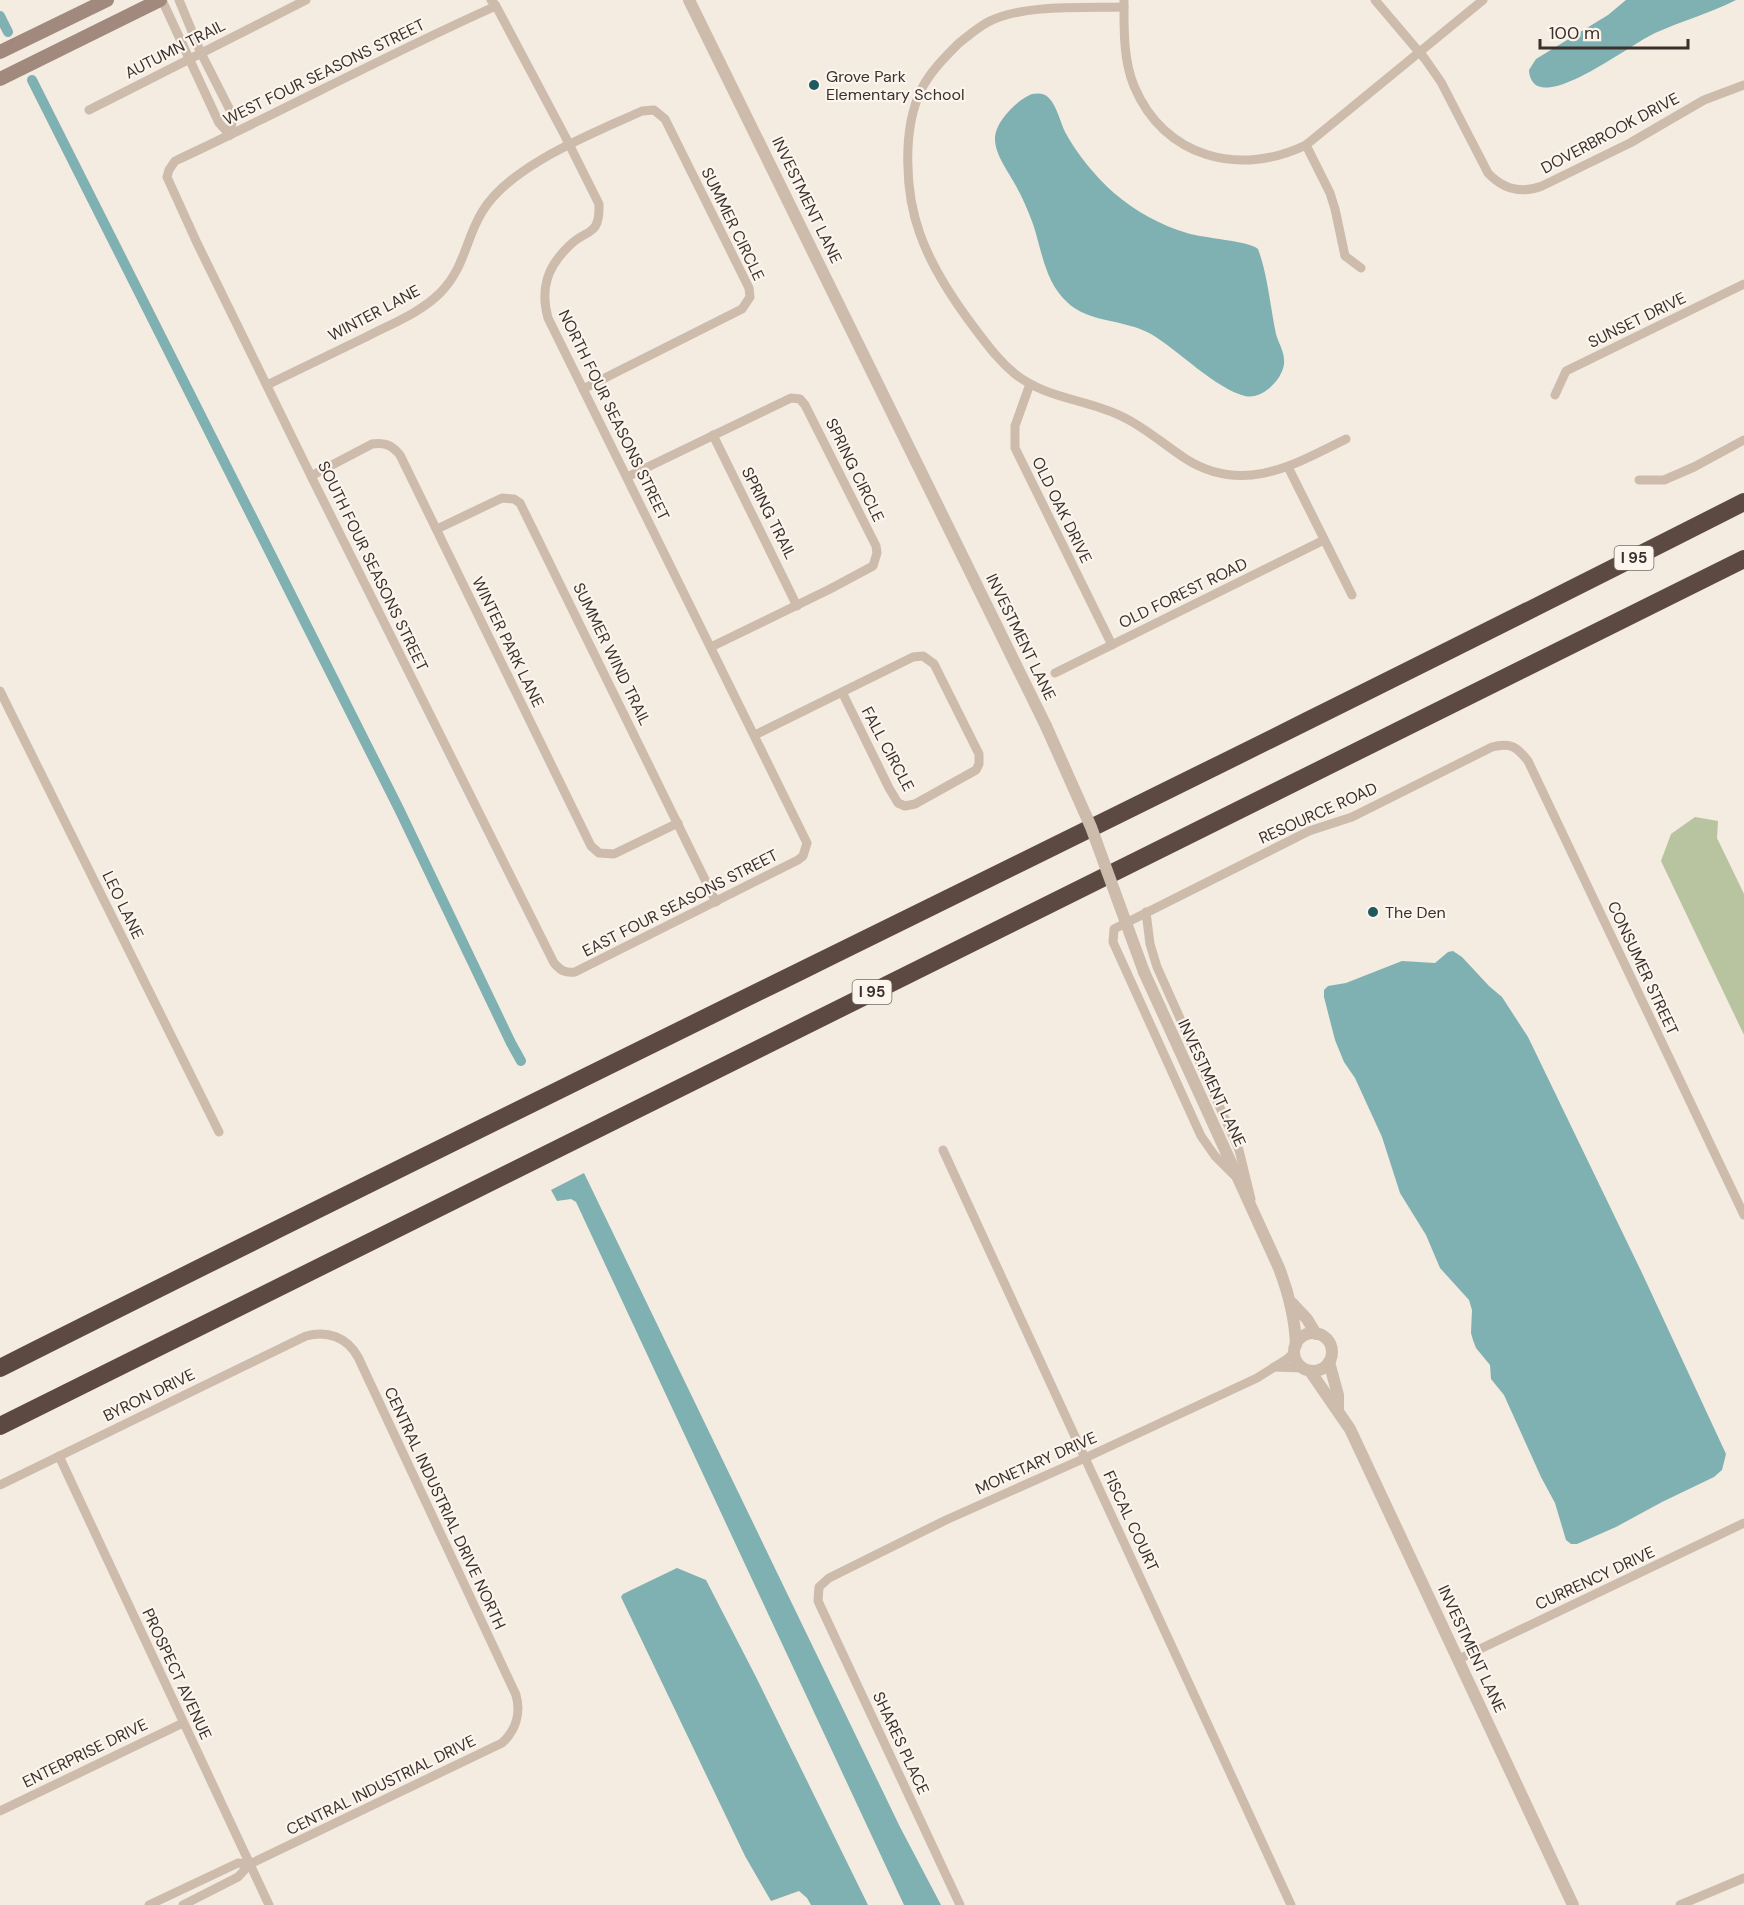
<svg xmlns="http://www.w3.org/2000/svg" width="1744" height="1905" font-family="'DM Sans',sans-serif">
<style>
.green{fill:#b8c4a0}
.water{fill:#7fb0b2}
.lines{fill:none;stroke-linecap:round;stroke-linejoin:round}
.canal{stroke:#7fb0b2;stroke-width:10}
.minor{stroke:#cdbbac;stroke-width:9}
.tertiary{stroke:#cdbbac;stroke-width:12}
.secondary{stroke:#a18a7d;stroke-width:14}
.motorway{stroke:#5c4a42;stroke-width:18}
.tertiary-bridge{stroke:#cdbbac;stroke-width:12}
.poi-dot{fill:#1f5a5e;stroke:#fbf5ee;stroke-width:2}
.labels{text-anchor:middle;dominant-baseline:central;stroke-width:4.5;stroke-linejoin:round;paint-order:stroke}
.shield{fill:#fbf5ee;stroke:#756b66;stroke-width:1.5}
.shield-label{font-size:15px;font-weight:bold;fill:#3b302b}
.street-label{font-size:16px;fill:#3b302b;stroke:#fbf5ee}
.poi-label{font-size:16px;fill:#3b302b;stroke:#fbf5ee;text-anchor:start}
</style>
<rect width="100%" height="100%" fill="#f4ebe1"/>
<polygon class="green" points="1695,817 1718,821 1717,838 1744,894 1744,1035 1661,861 1671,834"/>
<g class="water">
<path d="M 1626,0 L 1736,0 C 1710,13 1682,21 1655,33 C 1630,45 1568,93 1541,87 C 1533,86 1529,77 1529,70 L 1536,59 L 1608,15 Z"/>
<path d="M 1032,94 C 1039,93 1044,93 1049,98 C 1057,107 1060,121 1065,132 C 1077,154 1095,176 1114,193 C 1135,211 1160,225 1187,233 C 1202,238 1250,241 1258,249 C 1268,276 1270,306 1276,334 C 1279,345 1285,352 1284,364 C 1282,380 1262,400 1245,396 C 1216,389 1178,350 1151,334 C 1125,319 1088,323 1067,302 C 1045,282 1042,251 1033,224 C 1028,211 1023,198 1016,186 C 1009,172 994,154 995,137 C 996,121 1018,99 1032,94 Z"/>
<polygon points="1453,951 1462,957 1489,986 1502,997 1528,1037 1642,1273 1726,1454 1722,1470 1714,1477 1662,1502 1616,1527 1577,1544 1571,1544 1566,1540 1555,1503 1541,1477 1504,1395 1491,1379 1490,1365 1476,1348 1473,1340 1471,1333 1472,1310 1469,1300 1440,1268 1426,1235 1400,1193 1382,1137 1355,1078 1344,1062 1335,1040 1324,997 1324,990 1328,986 1346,983 1402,961 1435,963 1448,952"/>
<polygon points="584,1173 900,1827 941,1905 904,1905 576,1202 571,1199 557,1201 551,1190"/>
<polygon points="677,1568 706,1580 756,1677 868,1905 811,1905 807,1898 799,1891 771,1901 745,1856 621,1597 623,1594"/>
</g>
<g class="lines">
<g class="canal">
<polyline points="0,16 8,32"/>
<polyline points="32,80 399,809 511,1043 521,1061"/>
</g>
<g class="minor">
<polyline points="162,0 219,123 230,135"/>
<polyline points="179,0 201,53 233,116 230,135"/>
<path d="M 491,0 L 496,6 L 565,136 L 599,204 C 600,238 586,228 569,246 C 547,267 540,289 548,318 L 807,843 L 803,856 L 798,860 L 575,972 C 565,973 561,971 554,963 L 311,476 L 197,243 L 167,177 L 169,170 L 175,161 C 283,111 388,54 496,6"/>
<path d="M 1124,0 C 1124,28 1123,59 1134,86 C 1164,158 1240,177 1306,145 L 1483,0"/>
<path d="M 1375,0 L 1425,59 L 1441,82 L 1488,173 C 1503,189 1521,194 1542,186 L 1630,143 L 1704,100 L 1744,85"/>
<path d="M 1124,7 C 1085,8 1022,4 988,22 C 977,28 968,36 958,44 C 944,58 930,72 921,90 C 902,130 905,193 920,234 C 932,268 952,298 973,326 C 986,343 998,360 1015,374 C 1047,399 1086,399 1121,416 C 1145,427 1164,445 1186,459 C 1243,495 1294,465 1346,439"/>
<polyline points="89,110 306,0"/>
<polyline points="1306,145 1330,193 1335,209 1345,256 1361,268"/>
<polyline points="1030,384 1015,426 1015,448 1112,645"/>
<path d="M 267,385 C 300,369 333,353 366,337 C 391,324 420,313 440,293 C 465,268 465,240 482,212 C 510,165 592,134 642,111 L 654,110 L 665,119 L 749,288 L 750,297 L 742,309 L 583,389"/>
<polyline points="1555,395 1566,371 1744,284"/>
<polyline points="713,435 797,606"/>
<polyline points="1288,467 1352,595"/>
<path d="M 311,476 L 372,444 C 384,442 392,445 400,455 L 591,846 L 599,853 L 614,854 L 678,823"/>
<polyline points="627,477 791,398 800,399 805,405 876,546 877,553 873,566 830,589 711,647"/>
<polyline points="1639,480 1664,480 1694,467 1744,440"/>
<polyline points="437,529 502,498 514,499 520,503 716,902"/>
<polyline points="1055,673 1324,540"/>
<polyline points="0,691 219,1132"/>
<polyline points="755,735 913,657 923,656 934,664 979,754 979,764 976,770 915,804 905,806 898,803 889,788 842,692"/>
<polyline points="1146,912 1150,944 1157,967 1239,1150 1251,1199"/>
<polyline points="943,1150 1291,1905"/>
<path d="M 1234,1175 L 1215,1156 L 1201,1136 L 1113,942 L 1114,929 L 1309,831 L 1352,817 L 1492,747 C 1511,742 1517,747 1528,761 L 1744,1215"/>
<polyline points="1274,1367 1303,1368"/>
<polyline points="59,1456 269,1905"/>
<path d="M 0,1485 L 306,1336 C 327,1330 347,1337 358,1357 L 516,1695 C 521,1713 516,1730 502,1743 L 250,1864 L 238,1877 L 183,1905"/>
<polyline points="1459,1659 1744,1523"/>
<polyline points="0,1811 183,1723"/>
<polyline points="149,1905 238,1863 250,1864"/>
<polyline points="960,1905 818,1601 819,1587 829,1578 946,1520 1085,1458 1257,1378 1287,1359 1294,1353"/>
<polyline points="1680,1905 1744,1878"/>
</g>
<g class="tertiary">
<polyline points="689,0 1046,726"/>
<path d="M 1144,972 L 1279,1268 C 1289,1294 1295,1317 1296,1345"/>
<polyline points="1292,1303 1307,1319 1316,1334"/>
<circle cx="1313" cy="1352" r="19"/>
<polyline points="1329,1362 1338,1395 1338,1409"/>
<polyline points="1310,1371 1350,1429 1573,1905"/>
</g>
<g class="secondary">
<polyline points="0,52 107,0"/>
<polyline points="0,79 160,0"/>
</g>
<g class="motorway">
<path d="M 0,1368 C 580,1076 1165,796 1744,502"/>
<polyline points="0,1426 1744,559"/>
</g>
<polyline class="tertiary-bridge" points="1046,726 1091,827 1144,972"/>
</g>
<g class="poi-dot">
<circle cx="814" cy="85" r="6"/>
<circle cx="1373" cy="912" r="6"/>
</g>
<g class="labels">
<g class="shield">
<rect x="1614.5" y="546" width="39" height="24" rx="4.5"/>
<rect x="852.5" y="980" width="39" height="24" rx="4.5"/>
</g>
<g class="shield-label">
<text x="1634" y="558">I 95</text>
<text x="872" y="992">I 95</text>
</g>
<g class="street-label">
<text transform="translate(175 49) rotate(-27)">AUTUMN TRAIL</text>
<text transform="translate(324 72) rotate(-26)">WEST FOUR SEASONS STREET</text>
<text transform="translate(1610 133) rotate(-28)">DOVERBROOK DRIVE</text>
<text transform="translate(807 200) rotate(64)">INVESTMENT LANE</text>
<text transform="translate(733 224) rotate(64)">SUMMER CIRCLE</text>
<text transform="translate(374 313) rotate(-28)">WINTER LANE</text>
<text transform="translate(1637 320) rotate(-26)">SUNSET DRIVE</text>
<text transform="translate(614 415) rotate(64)">NORTH FOUR SEASONS STREET</text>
<text transform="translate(855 470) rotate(64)">SPRING CIRCLE</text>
<text transform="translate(1062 510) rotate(64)">OLD OAK DRIVE</text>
<text transform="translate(769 513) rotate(63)">SPRING TRAIL</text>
<text transform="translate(373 566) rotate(64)">SOUTH FOUR SEASONS STREET</text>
<text transform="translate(1183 593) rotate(-26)">OLD FOREST ROAD</text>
<text transform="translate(1021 637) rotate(64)">INVESTMENT LANE</text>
<text transform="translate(508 642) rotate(64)">WINTER PARK LANE</text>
<text transform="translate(612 654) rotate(64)">SUMMER WIND TRAIL</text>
<text transform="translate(888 749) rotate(62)">FALL CIRCLE</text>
<text transform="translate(1318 813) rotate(-24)">RESOURCE ROAD</text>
<text transform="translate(680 903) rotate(-27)">EAST FOUR SEASONS STREET</text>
<text transform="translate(123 905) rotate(64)">LEO LANE</text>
<text transform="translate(1643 968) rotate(65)">CONSUMER STREET</text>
<text transform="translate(1212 1083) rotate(65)">INVESTMENT LANE</text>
<text transform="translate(149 1395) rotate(-26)">BYRON DRIVE</text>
<text transform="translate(1036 1463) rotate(-24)">MONETARY DRIVE</text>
<text transform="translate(445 1508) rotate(65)">CENTRAL INDUSTRIAL DRIVE NORTH</text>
<text transform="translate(1131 1521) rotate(65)">FISCAL COURT</text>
<text transform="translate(1595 1578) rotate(-25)">CURRENCY DRIVE</text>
<text transform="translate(1472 1649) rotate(65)">INVESTMENT LANE</text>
<text transform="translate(177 1674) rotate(65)">PROSPECT AVENUE</text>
<text transform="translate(901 1743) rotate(65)">SHARES PLACE</text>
<text transform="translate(85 1753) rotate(-26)">ENTERPRISE DRIVE</text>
<text transform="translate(381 1785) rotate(-26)">CENTRAL INDUSTRIAL DRIVE</text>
</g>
<g class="poi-label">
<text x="826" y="76">Grove Park<tspan x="826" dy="18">Elementary School</tspan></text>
<text x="1385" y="912">The Den</text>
</g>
</g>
<path d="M1540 39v9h148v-9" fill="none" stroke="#3b302b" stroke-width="3"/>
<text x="1549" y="39" font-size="18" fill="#3b302b" stroke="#fbf5ee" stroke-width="4.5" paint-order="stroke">100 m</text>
</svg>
